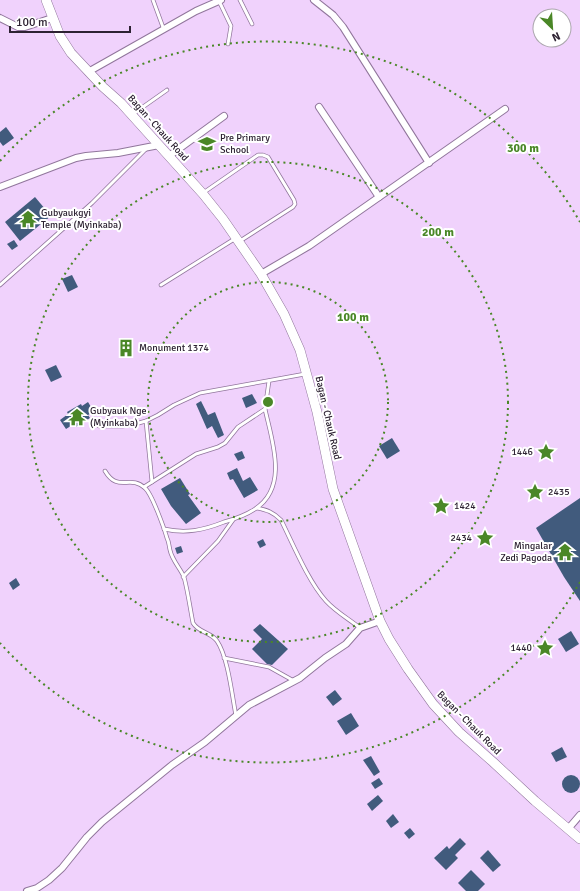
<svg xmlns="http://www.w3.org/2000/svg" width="580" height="891" font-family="Signika,sans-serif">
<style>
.building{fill:#415b7d}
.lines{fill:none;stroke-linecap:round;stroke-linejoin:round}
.service-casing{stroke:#91769c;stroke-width:4.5}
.minor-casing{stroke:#91769c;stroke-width:8}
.secondary-casing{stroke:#91769c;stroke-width:10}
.service{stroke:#fff;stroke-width:3}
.minor{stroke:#fff;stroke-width:6}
.secondary{stroke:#fff;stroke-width:9}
.ring{fill:none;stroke:#4a8727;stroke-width:2;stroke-dasharray:2 4}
.labels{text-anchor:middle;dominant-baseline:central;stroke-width:4;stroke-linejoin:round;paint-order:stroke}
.street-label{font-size:10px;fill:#2d2232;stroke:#fff}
.poi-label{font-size:10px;fill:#2d2232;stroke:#fff;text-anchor:start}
.centre{fill:#4a8727;stroke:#fff;stroke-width:2}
.ring-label{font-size:12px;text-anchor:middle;font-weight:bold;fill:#4a8727;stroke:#fff;stroke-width:4;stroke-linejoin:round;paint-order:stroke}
</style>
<rect width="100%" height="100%" fill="#f0d2fc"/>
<g class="building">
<polygon points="6,127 14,138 3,146 0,142 0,132"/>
<polygon points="35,197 51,216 20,241 5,222"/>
<polygon points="14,240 18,246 12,250 7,244"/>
<polygon points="72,275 78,287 68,292 62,279"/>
<polygon points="128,342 132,350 124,354 120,346"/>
<polygon points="56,365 62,377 51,382 45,370"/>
<polygon points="252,394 257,403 246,408 242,398"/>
<polygon points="201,401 208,415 215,412 224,435 218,438 212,426 207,429 196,404"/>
<polygon points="88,402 94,412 88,415 90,418 76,427 74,424 66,429 60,420 68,414 67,412 81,404 82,406"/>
<polygon points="392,438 400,451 387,459 379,446"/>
<polygon points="242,451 245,458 238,461 234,454"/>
<polygon points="237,468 243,481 250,477 258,490 244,498 233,479 230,480 227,473"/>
<polygon points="180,478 190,494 188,495 201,513 186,524 171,506 161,489"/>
<polygon points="580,498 580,601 564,577 536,528"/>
<polygon points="263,539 266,545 260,548 257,542"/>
<polygon points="181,546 183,552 177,554 175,548"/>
<polygon points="16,578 20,585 13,590 9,583"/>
<polygon points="260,624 288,649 272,665 267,664 252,649 262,639 253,630"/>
<polygon points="571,631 579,644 566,652 558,639"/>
<polygon points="335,690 342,699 333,706 326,697"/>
<polygon points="351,713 359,726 346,735 337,721"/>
<polygon points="562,747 567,757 556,762 551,753"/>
<polygon points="371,756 380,772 374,776 363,760"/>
<circle cx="571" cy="784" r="9"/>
<polygon points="379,778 383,784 375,789 371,783"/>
<polygon points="378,795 383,801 372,811 367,804"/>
<polygon points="393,814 399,822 391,828 386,821"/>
<polygon points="410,828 415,834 409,839 404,833"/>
<polygon points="460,838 466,844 455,855 458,858 446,870 434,858 447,846 449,849"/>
<polygon points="488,850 501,865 493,872 480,858"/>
<polygon points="471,870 485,884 478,891 466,891 458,883"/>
</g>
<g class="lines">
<g class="service-casing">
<g id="service">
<polyline points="153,0 164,30"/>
<polyline points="240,0 252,24"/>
<polyline points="219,1 231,26 228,44"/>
<polyline points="133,114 167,90"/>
<polyline points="203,193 258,155 263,155 268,157 294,200 295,204 293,207 240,241"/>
<polyline points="0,285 92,203 146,149"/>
<polyline points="161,285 236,238"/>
<polyline points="146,421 152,482"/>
<polyline points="99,426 123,426 135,424 146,421 158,415 174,405 200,393 305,374"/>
<path d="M 105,471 C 118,493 130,474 145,488 C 152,494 164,528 167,538 C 169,542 169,546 170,550 C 172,560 180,568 184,577 C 188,592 190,608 193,623 C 199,633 211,632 217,641 C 228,657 232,695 236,716"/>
<polyline points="144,487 196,454 218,447 225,443 238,427 265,409 269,381"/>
<path d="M 257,508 C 267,510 273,512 281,520 C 293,544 308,581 326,601 C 336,612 349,619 360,628"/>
<path d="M 164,529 C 186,534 204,530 224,522 C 235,519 246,515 255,509 C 289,487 272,441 265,409"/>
<polyline points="183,577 218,541 233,520"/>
<polyline points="224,658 269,667 294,681"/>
</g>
</g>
<g class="minor-casing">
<g id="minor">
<polyline points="314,0 333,15 343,27 429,163"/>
<polyline points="0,18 18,27 25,27 52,18"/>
<polyline points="88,72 196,11 221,0"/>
<polyline points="319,107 379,197"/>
<polyline points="169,156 224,116"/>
<polyline points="0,187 76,158 86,156 118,153 159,145"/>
<polyline points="261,274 309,246 505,109"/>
<polyline points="568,829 580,815"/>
<polyline points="27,891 37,888 49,880 62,868 87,837 102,822 172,765 205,742 249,705 300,678 325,658 346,644 360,628 380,621"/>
</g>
</g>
<g class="secondary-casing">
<polyline id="secondary" points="46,0 60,36 71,53 103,87 121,103 203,194 223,219 261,274 284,314 300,350 317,412 333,489 380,621 389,639 408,669 433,704 459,732 493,762 535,801 580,839"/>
</g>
<use href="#service" class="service"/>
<use href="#minor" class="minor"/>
<use href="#secondary" class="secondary"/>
</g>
<g class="ring">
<circle cx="268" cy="402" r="120"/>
<circle cx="268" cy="402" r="240"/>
<path d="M580 582A360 360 0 0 1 0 643M0 161A360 360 0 0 1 580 222"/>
</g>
<defs>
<g id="school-bare" transform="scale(1.38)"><path d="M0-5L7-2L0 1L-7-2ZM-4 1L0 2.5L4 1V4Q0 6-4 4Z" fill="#4a8727" stroke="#fff" stroke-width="2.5" paint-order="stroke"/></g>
<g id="temple-bare" transform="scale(1.38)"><path d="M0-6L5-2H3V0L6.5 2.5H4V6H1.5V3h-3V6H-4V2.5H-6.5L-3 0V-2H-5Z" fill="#4a8727" stroke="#fff" stroke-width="2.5" paint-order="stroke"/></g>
<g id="building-bare" transform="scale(1.38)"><path d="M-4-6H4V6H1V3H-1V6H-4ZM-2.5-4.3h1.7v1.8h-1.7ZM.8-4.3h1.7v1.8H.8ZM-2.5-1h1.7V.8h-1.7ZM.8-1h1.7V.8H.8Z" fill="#4a8727" stroke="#fff" stroke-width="2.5" paint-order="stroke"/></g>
<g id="sight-bare" transform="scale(1.38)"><path d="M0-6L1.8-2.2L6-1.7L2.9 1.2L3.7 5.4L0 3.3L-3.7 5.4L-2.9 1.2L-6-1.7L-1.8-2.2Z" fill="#4a8727" stroke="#fff" stroke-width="2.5" paint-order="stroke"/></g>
</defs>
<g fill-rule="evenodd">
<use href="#school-bare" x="207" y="144"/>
<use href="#temple-bare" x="28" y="219"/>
<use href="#building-bare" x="126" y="348"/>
<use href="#temple-bare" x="77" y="417"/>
<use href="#sight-bare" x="546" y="452"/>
<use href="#sight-bare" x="535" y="492"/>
<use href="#sight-bare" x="441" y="506"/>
<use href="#sight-bare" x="485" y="538"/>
<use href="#temple-bare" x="565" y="552"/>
<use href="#sight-bare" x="545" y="648"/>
</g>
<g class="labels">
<g class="street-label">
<text transform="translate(158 128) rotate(48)">Bagan - Chauk Road</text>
<text transform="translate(328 418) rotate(77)">Bagan - Chauk Road</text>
<text transform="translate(469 723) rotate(45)">Bagan - Chauk Road</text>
</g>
<g class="poi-label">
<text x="220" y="138">Pre Primary<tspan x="220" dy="12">School</tspan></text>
<text x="41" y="213">Gubyaukgyi<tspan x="41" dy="12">Temple (Myinkaba)</tspan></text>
<text x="139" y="348">Monument 1374</text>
<text x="90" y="411">Gubyauk Nge<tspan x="90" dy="12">(Myinkaba)</tspan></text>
<text x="533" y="452" text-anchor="end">1446</text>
<text x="548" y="492">2435</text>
<text x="454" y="506">1424</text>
<text x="472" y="538" text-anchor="end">2434</text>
<text x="552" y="546" text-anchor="end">Mingalar<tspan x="552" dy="12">Zedi Pagoda</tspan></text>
<text x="532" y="648" text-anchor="end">1440</text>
</g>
</g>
<circle cx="268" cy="402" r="6" class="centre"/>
<g class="ring-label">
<text x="523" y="152">300 m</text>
<text x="438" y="236">200 m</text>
<text x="353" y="321">100 m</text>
</g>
<g transform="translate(552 28) rotate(155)"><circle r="19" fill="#ffffff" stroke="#aba7ad"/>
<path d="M0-3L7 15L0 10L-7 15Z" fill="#4a8727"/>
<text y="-6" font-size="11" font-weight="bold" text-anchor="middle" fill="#2d2232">N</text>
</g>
<path d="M10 26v6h120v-6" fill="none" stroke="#2d2232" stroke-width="2"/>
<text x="16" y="26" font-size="12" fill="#2d2232" stroke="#ffffff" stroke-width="3" paint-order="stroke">100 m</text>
</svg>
